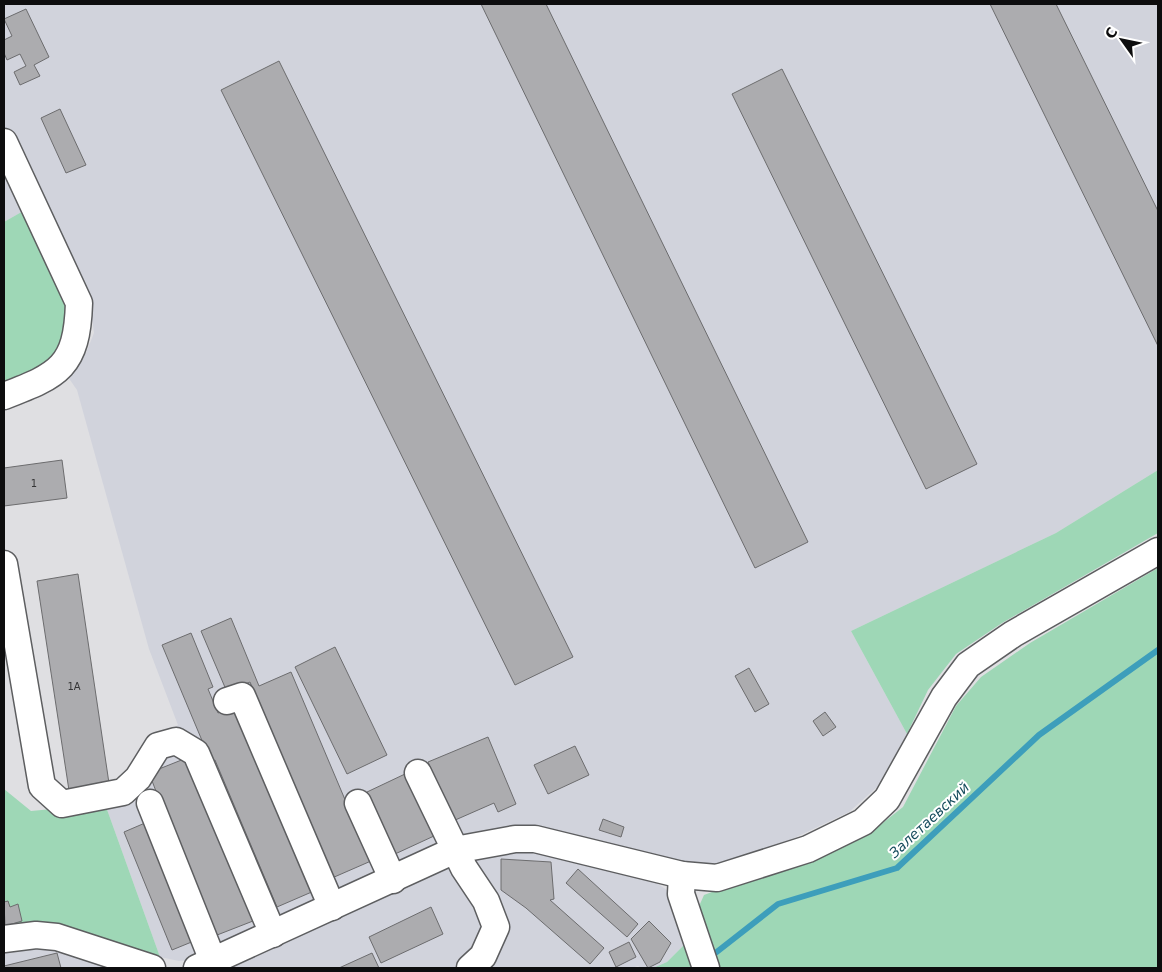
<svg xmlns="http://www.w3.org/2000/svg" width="1162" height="972" font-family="'DejaVu Sans',sans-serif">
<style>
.built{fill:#d1d3dc}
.green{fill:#9ed7b6}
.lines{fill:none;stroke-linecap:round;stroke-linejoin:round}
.stream{stroke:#3d9ebb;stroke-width:6}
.building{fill:#acacaf;stroke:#6c6c6e}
.minor-casing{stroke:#5d5e60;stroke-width:29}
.minor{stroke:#fff;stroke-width:26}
.labels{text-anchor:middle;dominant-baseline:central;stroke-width:4;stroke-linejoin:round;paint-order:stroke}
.number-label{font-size:10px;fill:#353536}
.water-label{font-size:14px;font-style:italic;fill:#154c5c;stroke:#fff}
</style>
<rect width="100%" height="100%" fill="#dfdfe2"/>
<g class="built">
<polygon points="4,4 1158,4 1158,470 1056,533 851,631 907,734 877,787 849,812 794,838 713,868 655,858 533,829 198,960 179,961 160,957 105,804 158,740 178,725 149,649 77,390 68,377 86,353 94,333 90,302 4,125"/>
<polygon points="4,168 25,210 4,222"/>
<polygon points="506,850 534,851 647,877 667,890 688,941 667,962 653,968 641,968 638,966 631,968 227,968 447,869"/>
<polygon points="32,946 51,947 122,968 4,968 4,950"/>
</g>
<g class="green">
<polygon points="25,210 71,302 60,347 40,368 4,384 4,222"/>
<polygon points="1158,470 1158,533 1002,623 956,654 928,690 907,734 851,631 1056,533"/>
<polygon points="1158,568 1158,968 717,968 696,913 704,895 870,833 903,807 956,706 981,677 1030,643"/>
<polygon points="4,789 31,811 105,804 160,957 83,932 4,929"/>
<polygon points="688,941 697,968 653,968 667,962"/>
</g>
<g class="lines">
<polyline class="stream" points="709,958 778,904 897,868 1039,735 1158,650"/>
</g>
<g class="building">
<polygon points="481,4 546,4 808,542 755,568"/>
<polygon points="990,4 1056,4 1158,211 1158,346"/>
<polygon points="26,9 49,57 34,65 40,76 20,85 14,72 26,66 20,54 7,60 4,53 4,40 12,36 4,19"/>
<polygon points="279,61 573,657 515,685 221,90"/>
<polygon points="782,69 977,464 926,489 732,94"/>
<polygon points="60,109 86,165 66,173 41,118"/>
<polygon points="62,460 67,498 4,506 4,468"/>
<polygon points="78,574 110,790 70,797 37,581"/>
<polygon points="231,618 259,686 291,672 371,861 332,878 250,682 227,692 201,631"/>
<polygon points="191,633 213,687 208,689 218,713 236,706 314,891 277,907 215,760 211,762 162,645"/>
<polygon points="335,647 387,755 347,774 295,667"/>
<polygon points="749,668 769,704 755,712 735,676"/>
<polygon points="825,712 836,727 823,736 813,721"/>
<polygon points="488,737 516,804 498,812 494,803 453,821 428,762"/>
<polygon points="575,746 589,775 548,794 534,765"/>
<polygon points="189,757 253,921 212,937 149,773"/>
<polygon points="405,774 434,836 395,854 367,792"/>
<polygon points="603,819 624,827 621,837 599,830"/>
<polygon points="145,823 194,941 172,950 124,832"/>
<polygon points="501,859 551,862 554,899 550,900 604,948 590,964 526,908 501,890"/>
<polygon points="578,869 638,924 627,937 566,883"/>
<polygon points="8,901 10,907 18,904 22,921 5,926 4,902"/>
<polygon points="431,907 443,934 381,963 369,937"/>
<polygon points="649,921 671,943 660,962 648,968 631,939"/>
<polygon points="629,942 636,957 616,967 609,952"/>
<polygon points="57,953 61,968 4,968 4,966"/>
<polygon points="372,953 379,968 339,968"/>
</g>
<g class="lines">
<g class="minor-casing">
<g id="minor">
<path d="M 4,142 L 79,303 C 77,367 59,375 4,396"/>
<polyline points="4,564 42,786 62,804 123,792 138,778 158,746 176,741 196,753 273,934"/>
<polyline points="227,701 242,696 332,907"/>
<polyline points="418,773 464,868 486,901 496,927 483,956 470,968"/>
<polyline points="150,803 213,961"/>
<polyline points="358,803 393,880"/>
<polyline points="682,875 681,894 706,968"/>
<polyline points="4,939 36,935 57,937 152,968"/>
<polyline points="197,968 455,850 515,839 535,839 682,875 717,878 808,849 863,822 887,799 944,697 968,665 1013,634 1158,551"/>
</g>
</g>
<use href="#minor" class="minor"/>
</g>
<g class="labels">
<g class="number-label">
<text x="34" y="483">1</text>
<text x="74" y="686">1А</text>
</g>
<g class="water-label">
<text transform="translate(929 820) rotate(-43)">Залетаевский</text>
</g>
</g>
<rect width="1162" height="972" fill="none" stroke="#0d0d0e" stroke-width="10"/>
<g transform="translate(1122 40) rotate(303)" stroke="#ffffff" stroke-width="4" paint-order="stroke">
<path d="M0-4L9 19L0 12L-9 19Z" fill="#0d0d0e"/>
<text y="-8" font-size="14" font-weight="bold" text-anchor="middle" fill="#0d0d0e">С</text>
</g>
</svg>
